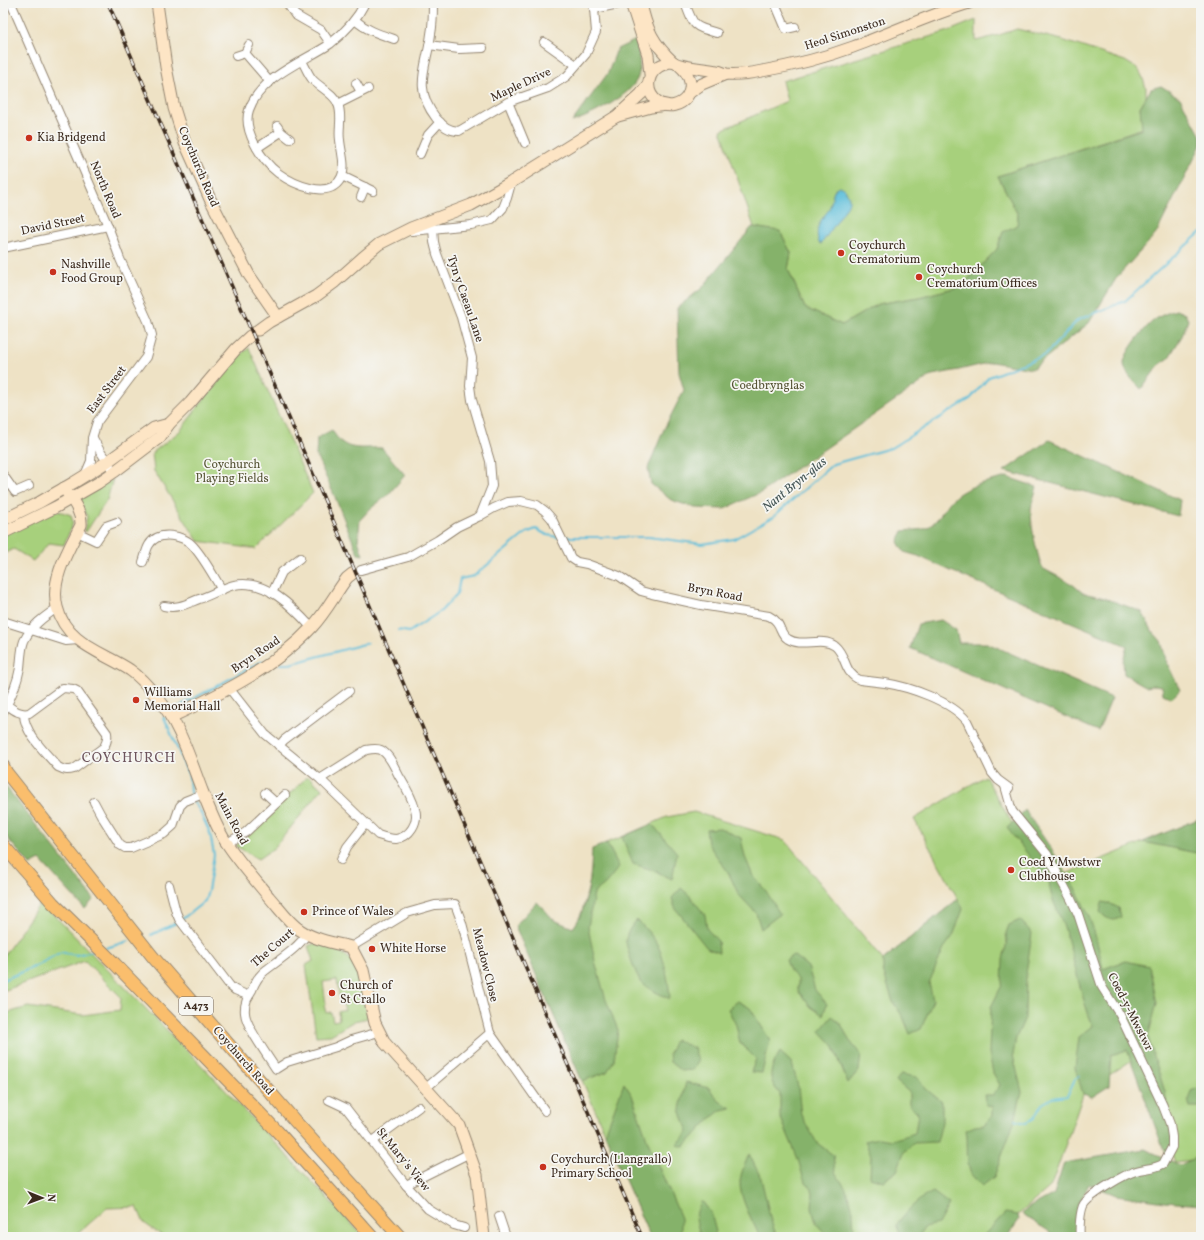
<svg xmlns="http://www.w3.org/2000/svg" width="1204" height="1240" font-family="Vollkorn,serif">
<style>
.green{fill:#a7d07b;stroke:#717d4c;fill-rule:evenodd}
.forest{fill:#85b26b;stroke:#606e44}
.water{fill:#5cbeda;stroke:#4c747c}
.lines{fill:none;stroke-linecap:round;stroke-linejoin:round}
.stream{stroke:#5cbeda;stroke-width:2}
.street-casing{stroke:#948672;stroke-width:10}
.secondary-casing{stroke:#948672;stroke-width:13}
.primary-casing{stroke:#948672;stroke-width:14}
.street{stroke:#fff;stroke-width:8}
.secondary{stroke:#fde5c5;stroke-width:11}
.primary{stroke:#fabe6d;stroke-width:12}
.rail-casing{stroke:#3b2a1e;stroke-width:3.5}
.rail{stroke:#f6f6f2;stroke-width:2;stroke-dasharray:6;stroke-linecap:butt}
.poi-dot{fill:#c8321e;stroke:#f6f6f2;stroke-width:1.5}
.labels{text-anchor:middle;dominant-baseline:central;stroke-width:3.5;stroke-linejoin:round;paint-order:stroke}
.shield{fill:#f6f6f2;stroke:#73675e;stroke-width:1}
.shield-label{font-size:11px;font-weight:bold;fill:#3b2a1e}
.street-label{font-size:12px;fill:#3b2a1e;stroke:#f6f6f2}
.poi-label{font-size:12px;fill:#3b2a1e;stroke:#f6f6f2;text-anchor:start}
.park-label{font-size:12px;fill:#565435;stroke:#f6f6f2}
.water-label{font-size:13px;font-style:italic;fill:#455656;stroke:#f6f6f2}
.quarter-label{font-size:14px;letter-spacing:1px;fill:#6d545c;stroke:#f6f6f2}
</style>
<rect width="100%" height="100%" fill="#f6f6f2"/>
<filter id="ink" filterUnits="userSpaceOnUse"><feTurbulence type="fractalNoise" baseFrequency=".025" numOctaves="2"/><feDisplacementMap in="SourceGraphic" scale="8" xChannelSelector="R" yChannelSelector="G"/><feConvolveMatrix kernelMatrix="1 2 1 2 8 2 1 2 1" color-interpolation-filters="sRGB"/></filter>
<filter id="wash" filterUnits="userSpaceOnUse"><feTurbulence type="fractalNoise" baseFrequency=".012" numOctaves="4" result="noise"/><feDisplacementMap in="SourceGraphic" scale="16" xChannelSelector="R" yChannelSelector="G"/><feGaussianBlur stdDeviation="0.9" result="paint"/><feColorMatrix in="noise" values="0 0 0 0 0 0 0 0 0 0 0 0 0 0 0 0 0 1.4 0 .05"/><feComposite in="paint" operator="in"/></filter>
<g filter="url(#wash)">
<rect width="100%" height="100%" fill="#eee2c5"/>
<g class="green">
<polygon points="976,20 976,41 999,35 1017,29 1062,40 1125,61 1138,69 1142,76 1146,88 1146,97 1140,107 1143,128 998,176 1018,215 1018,225 1003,232 997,249 962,286 919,297 878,304 842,325 805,308 788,269 791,253 780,232 754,227 721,130 787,101 782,81 949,31"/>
<polygon points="249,348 313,493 256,549 198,541 154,471 152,453 180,431 234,359"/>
<polygon points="113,479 107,500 86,532 84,530 87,517 81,504 82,498"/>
<polygon points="55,511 62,512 71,515 73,523 64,545 49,543 33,561 14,549 3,554 3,533"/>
<polygon points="308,776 322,789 274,848 258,859 236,846"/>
<polygon points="985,776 1023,842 1049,881 1201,818 1201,1159 1175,1162 1132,1060 1084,1092 1051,1186 993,1237 650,1237 536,974 580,919 597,855 603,844 617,839 667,817 694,812 785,840 883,960 958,899 914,819"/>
<polygon points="41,902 211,1075 364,1237 164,1237 144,1223 137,1207 107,1208 74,1237 3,1237 3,1009 4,1014 28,1007 83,1015 120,1010 121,997 85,961 3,991 3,957"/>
<path d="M 316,943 C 327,947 341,951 350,959 C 363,969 365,1002 368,1018 L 354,1021 L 331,1035 L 316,1036 L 306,965 L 313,961 L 308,946 ZM 337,980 L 340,1004 L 343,1003 L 345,1010 L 338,1012 L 339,1020 L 333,1021 L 331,1012 L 326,1013 L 324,1005 L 326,1004 L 323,982 Z"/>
</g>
<g class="forest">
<path d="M 636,40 C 638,51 642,65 638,77 C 631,96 591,116 572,122 L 608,73 L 617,49 Z"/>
<polygon points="1161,86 1180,98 1201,136 1201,145 1156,234 1117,277 1089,323 1032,369 992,362 959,370 932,375 762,492 724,509 695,508 671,500 651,484 648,468 664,429 684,390 679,373 677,308 702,288 752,227 780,231 791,253 788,269 805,308 842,325 878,304 919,297 962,286 997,249 1003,232 1017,225 1018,215 998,176 1142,129 1140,107 1151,89"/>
<path d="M 1176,310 L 1185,314 L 1188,320 L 1182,336 L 1168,359 L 1159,365 L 1141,389 C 1135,382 1125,374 1124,364 C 1123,354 1147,324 1156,319 C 1161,315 1170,312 1176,310 Z"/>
<path d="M 332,430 C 345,453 358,447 382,448 L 405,475 L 388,495 L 370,509 L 360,520 L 358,540 L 363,555 L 358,554 L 335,497 L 316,455 L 317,438 Z"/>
<polygon points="1049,440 1180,500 1178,516 1004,471"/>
<path d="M 1007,477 L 1037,487 C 1035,494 1032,502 1031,509 C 1031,529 1036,549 1042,568 L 1072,584 L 1083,593 L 1105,598 L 1142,612 L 1153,632 L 1161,641 L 1167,663 L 1180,690 L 1172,698 L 1163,694 L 1162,686 L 1154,685 L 1147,687 L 1124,674 L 1123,661 L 1127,646 L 951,571 L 918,556 L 904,552 L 898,542 L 903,531 C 907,530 924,530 927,528 C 942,519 945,502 960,493 C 974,484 992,481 1007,477 Z"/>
<polygon points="941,620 956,630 959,643 987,643 1112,698 1098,731 910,648 918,624"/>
<polygon points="3,783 94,899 85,909 40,860 30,865 3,833"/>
<path d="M 1025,810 C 1047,843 1071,876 1087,912 C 1095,930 1099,950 1103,969 L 1125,961 L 1149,966 L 1157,1003 L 1148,1037 L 1165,1092 L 1175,1151 L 1166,1156 L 1127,1050 L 1111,1055 L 1109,1086 L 1092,1097 L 1083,1094 L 1075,1068 L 1079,1037 L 1093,1026 C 1080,995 1075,962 1065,931 C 1060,914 1050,899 1049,881 L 1007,828 Z"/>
<polygon points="1201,818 1201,854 1143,842"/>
<polygon points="652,824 677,853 672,879 653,870 633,864 622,837"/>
<polygon points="720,828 741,838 745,857 753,876 766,891 780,914 761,929 756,913 739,895 728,872 708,844 706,829"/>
<path d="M 607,843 L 619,867 L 606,883 L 594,893 L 588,927 L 595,961 L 606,1000 L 618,1030 L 614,1060 L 607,1072 L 582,1081 L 515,926 L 537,902 L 554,920 L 573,928 C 589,907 591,874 592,849 Z"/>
<polygon points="681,888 690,896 705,915 707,929 718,941 719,953 707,948 675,908 672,898"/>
<polygon points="958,899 963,909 953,936 944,948 929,983 933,1000 921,1029 910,1034 903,1017 893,1002 883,971 883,960"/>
<path d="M 1102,902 L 1108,903 L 1119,908 L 1121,917 C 1112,923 1107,919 1100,912 Z"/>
<path d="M 637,920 C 643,926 649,932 654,939 C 664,953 669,982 670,999 C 662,995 647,989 641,982 C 637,978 626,947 626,941 C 626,933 632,925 637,920 Z"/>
<path d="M 1020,920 L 1032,933 L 1026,974 L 1025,1018 L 1016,1038 L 1013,1055 L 1022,1092 L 1015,1120 L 994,1177 L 982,1186 C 978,1182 974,1178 971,1174 C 965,1161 969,1143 966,1130 L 975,1126 L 984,1125 L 992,1116 L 992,1106 L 986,1105 L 984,1095 L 993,1095 L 1000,1085 L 993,1073 L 989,1053 L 991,1007 L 1002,985 L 1003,960 L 1007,941 L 1006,933 L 1009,925 Z"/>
<polygon points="793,955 808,967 815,990 827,1004 823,1015 811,1007 798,991 798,979 790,971 786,960"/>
<polygon points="738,1001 750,1008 770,1040 762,1073 751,1072 756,1059 740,1043 736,1025 728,1009"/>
<polygon points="832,1016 841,1024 849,1040 861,1055 859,1070 848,1083 833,1045 820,1031"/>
<polygon points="675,1040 694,1048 698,1061 693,1070 681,1071 670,1062 669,1054"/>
<path d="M 780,1052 L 792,1063 L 798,1087 L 801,1115 L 817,1143 L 833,1155 L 835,1172 L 846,1189 L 853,1210 L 854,1235 L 848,1237 L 828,1237 L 816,1223 L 812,1208 L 813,1193 L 803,1177 L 798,1159 L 780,1116 L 780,1094 C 766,1078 770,1069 780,1052 Z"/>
<polygon points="901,1074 917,1077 926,1089 942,1102 942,1122 937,1142 914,1143 904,1152 897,1171 883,1181 870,1177 871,1156 865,1141 879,1138 892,1140 915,1133 918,1113 909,1104 909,1092 896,1081"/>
<polygon points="686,1082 709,1088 719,1101 731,1108 721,1110 710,1119 684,1147 677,1145 688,1132 680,1109"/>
<polygon points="624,1083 632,1095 648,1142 681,1218 681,1237 650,1237 605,1134"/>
<polygon points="1200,1087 1201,1107 1190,1107 1188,1100 1191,1091"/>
<polygon points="1145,1149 1180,1165 1197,1157 1201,1165 1201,1205 1165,1202 1116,1195 1089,1184 1078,1206 1077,1237 1052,1237 1050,1232 1022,1214 1028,1208 1054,1194 1064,1163"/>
<path d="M 749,1154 L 761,1178 L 771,1221 L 777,1237 L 767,1237 L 759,1235 C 752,1220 739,1197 740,1181 C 741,1172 746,1162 749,1154 Z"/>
<path d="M 933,1192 L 949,1204 L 938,1224 L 925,1227 L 918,1237 L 902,1237 L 896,1225 C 907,1211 916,1200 933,1192 Z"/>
<path d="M 702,1201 L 711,1213 L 716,1232 L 712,1237 L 701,1237 C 696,1222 693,1215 702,1201 Z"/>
<polygon points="1005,1213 1018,1215 1019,1220 1007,1237 982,1237"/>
</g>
<path class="water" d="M 838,186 C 845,187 850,195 849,202 C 848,207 826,237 821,244 L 819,243 C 816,235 817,226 822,219 C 824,215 828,212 829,209 C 833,201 831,192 838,186 Z"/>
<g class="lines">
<g class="stream">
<polyline points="563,537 649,537 702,544 734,539 773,517 833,464 891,448 970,399 989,377 1045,355 1078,320 1125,301 1201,232"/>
<polyline points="398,630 409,632 441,611 457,594 460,579 474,576 526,533 536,529 547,535 558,537"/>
<polyline points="280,664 290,664 368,643"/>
<polyline points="180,706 263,661"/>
<polyline points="164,717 189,776 190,792 192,797"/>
<polyline points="181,920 205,901 208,891 214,855 210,833 200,811 193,801"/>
<polyline points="151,935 178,922"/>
<polyline points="106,948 129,941"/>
<polyline points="3,980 34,967 61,952 76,955 93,951"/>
<polyline points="1015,1120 1026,1123 1034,1118 1042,1104 1052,1098 1067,1096 1075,1079 1079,1076"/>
</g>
</g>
</g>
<g filter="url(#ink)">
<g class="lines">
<g class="street-casing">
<g id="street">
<polyline points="11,3 108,226 120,259 148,321 152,335 146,357 97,422 92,438 91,461 85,475"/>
<polyline points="287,3 295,15 321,30 330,43"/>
<path d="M 433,3 C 433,13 433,24 431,34 C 427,67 412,87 436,118 C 443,126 449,131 459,131 L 508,102 L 548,88 L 567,76 L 586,54 L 596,32 L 594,9 L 592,3"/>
<path d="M 685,3 C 694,27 693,26 717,33"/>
<polyline points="775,3 786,29 795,27"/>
<polyline points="594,9 624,3"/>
<path d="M 355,20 C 366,30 379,34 394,39"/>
<polyline points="544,42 576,65"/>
<polyline points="429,45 459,49 483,48"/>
<polyline points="245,53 270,82"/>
<polyline points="236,56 245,53 249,45"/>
<path d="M 302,61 C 305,66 308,74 312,79 C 320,88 334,93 338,104 C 343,116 338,128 340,140 C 341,152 346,165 342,176 C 331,202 293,184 278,173 C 262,161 242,130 249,110 C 260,77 303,62 330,44 C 344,33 357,19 365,3"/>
<polyline points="356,83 361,92"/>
<polyline points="508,102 525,143"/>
<polyline points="338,104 368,89"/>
<polyline points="277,126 281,132 290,139"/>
<polyline points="257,148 281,132"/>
<polyline points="420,154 428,135 440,122"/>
<polyline points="342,176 373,191"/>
<polyline points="361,197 365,187"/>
<polyline points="433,228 434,242 437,254 461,317 472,358 470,386 472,400 490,461 492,486 480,516"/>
<polyline points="412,231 471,225 492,220 503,208 507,198 512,180"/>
<polyline points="3,248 108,226"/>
<polyline points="93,438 100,451 114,472"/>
<polyline points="3,475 15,492 29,486"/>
<polyline points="77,532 96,541 106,526 117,522"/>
<path d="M 143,562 C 145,557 146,550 149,545 C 158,530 184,535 193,546 C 204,558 214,577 222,590"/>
<path d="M 361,570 L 408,557 L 438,540 L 457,527 L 480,516 L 494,508 L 508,502 L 521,501 L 537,505 L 545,511 L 552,519 L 571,558 L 577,562 L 587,564 L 619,576 L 641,591 L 652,594 L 701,605 L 769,616 C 783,623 778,633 788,639 C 802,648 821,636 835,646 C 847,656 843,673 860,680 C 868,681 877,682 885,683 C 910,687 951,701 967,721 L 992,773 L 998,780 L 1009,788"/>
<polyline points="272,593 282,572 300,558"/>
<path d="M 164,606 C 178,609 186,604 199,599 C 210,596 224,587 234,585 C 265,578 293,607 312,628"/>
<polyline points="3,621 66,641 78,640"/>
<path d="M 229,688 L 265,734 L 320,779 L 378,835 C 384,837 390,839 396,839 C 410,837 419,822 415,809 C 412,797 405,786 399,776 C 394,767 390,755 381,750 C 377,748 371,749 366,750 L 320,779"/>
<path d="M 7,705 C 14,710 20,715 29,713 L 63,688 L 73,689 L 77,691 L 107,733 C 108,739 107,742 104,747 L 74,769 C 67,771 64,770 58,767 C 46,753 24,733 24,714"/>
<path d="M 3,712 C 11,698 17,685 20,668 C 21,660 21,649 24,641 C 31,626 44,617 57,608"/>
<polyline points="279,746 284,740 349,691"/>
<path d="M 1005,786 L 1012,811 L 1047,854 L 1071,899 L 1078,914 L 1102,987 L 1120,1015 L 1163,1106 L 1170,1124 L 1172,1137 L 1172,1147 L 1163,1164 C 1154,1169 1146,1168 1136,1171 C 1125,1174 1091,1194 1084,1204 C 1080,1210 1079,1230 1080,1237"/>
<polyline points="265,793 276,803"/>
<polyline points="94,802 101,815 120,845 125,848 131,848 164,834 173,826 180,806 185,801 203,794"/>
<polyline points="227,843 246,832 285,795"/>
<polyline points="341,860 347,847 365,824"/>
<polyline points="169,885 176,912 179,919 230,986 235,990 249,996"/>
<path d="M 307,934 C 297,949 280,959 266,970 C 259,975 255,982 252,990 C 248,996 244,1005 245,1013 C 246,1027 268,1056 276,1069 L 287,1062 L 336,1047 L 351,1040 L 379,1032"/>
<polyline points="351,947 407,913 435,905 455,904 462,923 490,1033"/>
<polyline points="426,1088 490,1033 545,1111"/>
<polyline points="329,1100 346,1108 406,1185 428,1209 454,1225 464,1228"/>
<polyline points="373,1141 419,1107"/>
<polyline points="406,1185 470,1153"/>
<polyline points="499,1216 506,1237"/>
</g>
</g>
<g class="secondary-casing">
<g id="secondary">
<polyline points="157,3 166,67 174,108 185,143 210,199 249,275 278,317"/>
<polyline points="631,3 648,55 650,74"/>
<path d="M 641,3 C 646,29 654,44 673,62"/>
<path d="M 679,65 C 706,88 679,116 658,102 C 643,91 647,70 664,64 C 666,63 670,62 673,62 C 675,63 678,65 681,65 C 693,68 705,69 717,71 C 720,71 723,73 726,74 C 735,75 752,73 762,71 C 790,66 826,57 853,47 C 891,33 929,15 969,3"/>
<polyline points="689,93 702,84 726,74"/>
<polyline points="618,116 651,107 666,105"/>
<polyline points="258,330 269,322 316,296 335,282 362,258 379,244 411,228 471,205 510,183 617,116 641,94 648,85"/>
<path d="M 64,488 C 71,499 82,511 81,525 C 69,549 50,579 57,607 C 66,644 103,652 130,670 C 140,677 148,686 156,696 C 180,723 190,760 203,793 C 210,810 217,830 228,845 C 240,863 255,880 269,897 C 279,908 288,922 300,930 C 315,940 334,943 351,947 L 363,970 L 375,1023 L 385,1043 L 459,1125 L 477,1175 L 484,1237"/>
<polyline points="3,520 40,502 73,483 107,462 154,428 169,424"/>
<polyline points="3,533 56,507 98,483 114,472 160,437 169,424 190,403 236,349 250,336"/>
<path d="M 171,717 C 221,694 274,668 312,627 C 326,612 335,594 347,578 L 352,574"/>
</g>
</g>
<g class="primary-casing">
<g id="primary">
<polyline points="3,766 6,772 153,957 295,1121 400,1237"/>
<polyline points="3,845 53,903 115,964 277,1131 372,1237"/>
</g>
</g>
<use href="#street" class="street"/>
<use href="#secondary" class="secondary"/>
<use href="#primary" class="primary"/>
<g class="rail-casing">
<polyline id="rail" points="108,3 264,360 642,1237"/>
</g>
<use href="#rail" class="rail"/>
</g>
</g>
<g class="poi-dot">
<circle cx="29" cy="138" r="4"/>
<circle cx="841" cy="253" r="4"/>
<circle cx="53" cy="272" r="4"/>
<circle cx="919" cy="277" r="4"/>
<circle cx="136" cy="700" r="4"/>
<circle cx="1011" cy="870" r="4"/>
<circle cx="304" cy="912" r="4"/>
<circle cx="372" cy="949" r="4"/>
<circle cx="332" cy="993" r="4"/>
<circle cx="543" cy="1167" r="4"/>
</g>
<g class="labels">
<rect class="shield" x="179" y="997" width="34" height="18" rx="3"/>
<g class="shield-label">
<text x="196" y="1006">A473</text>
</g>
<g class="street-label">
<text transform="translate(845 34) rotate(-18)">Heol Simonston</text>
<text transform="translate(521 85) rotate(-25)">Maple Drive</text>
<text transform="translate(198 167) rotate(67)">Coychurch Road</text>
<text transform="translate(105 190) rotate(67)">North Road</text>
<text transform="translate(53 225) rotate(-12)">David Street</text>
<text transform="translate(465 299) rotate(71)">Tyn y Caeau Lane</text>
<text transform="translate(107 390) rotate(-53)">East Street</text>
<text transform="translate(715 593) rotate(11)">Bryn Road</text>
<text transform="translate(256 655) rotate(-34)">Bryn Road</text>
<text transform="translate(231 819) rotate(62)">Main Road</text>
<text transform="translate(273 948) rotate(-41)">The Court</text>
<text transform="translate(485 965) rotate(76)">Meadow Close</text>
<text transform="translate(1130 1012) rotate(63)">Coed-y-Mwstwr</text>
<text transform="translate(243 1061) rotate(49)">Coychurch Road</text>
<text transform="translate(403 1160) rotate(51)">St Mary's View</text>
</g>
<g class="poi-label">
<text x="37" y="138">Kia Bridgend</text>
<text x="849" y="246">Coychurch<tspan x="849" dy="14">Crematorium</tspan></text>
<text x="61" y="265">Nashville<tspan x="61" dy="14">Food Group</tspan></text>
<text x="927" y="270">Coychurch<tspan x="927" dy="14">Crematorium Offices</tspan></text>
<text x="144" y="693">Williams<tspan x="144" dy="14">Memorial Hall</tspan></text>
<text x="1019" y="863">Coed Y Mwstwr<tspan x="1019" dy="14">Clubhouse</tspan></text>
<text x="312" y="912">Prince of Wales</text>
<text x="380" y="949">White Horse</text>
<text x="340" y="986">Church of<tspan x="340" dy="14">St Crallo</tspan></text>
<text x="551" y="1160">Coychurch (Llangrallo)<tspan x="551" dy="14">Primary School</tspan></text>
</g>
<g class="park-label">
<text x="768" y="386">Coedbrynglas</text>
<text x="232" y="465">Coychurch<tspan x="232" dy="14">Playing Fields</tspan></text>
</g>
<g class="water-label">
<text transform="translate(795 485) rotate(-39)">Nant Bryn-glas</text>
</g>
<g class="quarter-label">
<text x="129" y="758">COYCHURCH</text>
</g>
</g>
<rect width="1204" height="1240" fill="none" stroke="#f6f6f2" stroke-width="16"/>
<g transform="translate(42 1198) rotate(91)" stroke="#f6f6f2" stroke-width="3" paint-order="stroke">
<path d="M0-3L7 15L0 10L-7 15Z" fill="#3b2a1e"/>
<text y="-6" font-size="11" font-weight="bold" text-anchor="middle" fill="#3b2a1e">N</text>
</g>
</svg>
